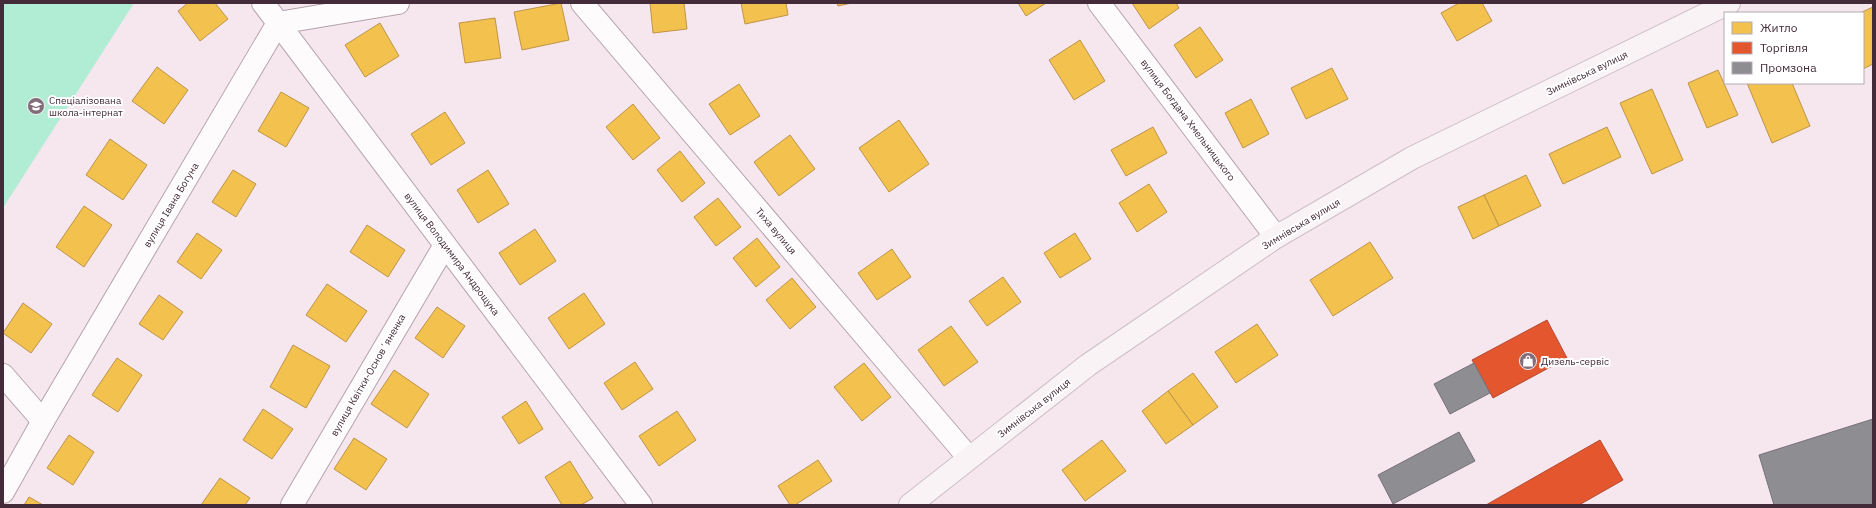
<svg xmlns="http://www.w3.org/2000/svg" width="1876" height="508" font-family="'IBM Plex Sans',sans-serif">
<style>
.green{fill:#b1ecd5}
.homes{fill:#f2c14e;stroke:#be9448}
.shops{fill:#e4572e;stroke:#b44a32}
.industry{fill:#8d8d92;stroke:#777078}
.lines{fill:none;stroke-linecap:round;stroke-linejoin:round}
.minor-casing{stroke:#b4a3ac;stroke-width:24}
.major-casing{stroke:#cdbec6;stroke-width:24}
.minor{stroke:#fefbfd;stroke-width:22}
.major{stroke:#f9f3f6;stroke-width:22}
.labels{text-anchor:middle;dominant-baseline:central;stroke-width:4;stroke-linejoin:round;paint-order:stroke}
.street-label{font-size:10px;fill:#442b3a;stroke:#fff}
.poi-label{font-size:10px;fill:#442b3a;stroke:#fff;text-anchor:start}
</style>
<rect width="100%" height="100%" fill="#f6e7ef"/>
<polygon class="green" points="3,3 134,3 3,208"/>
<g class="homes">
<polygon points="188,3 215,3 228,19 200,41 178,11"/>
<polygon points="561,3 569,40 522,50 514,12"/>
<polygon points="650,3 684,3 687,29 653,33"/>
<polygon points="741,3 786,3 788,15 745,24"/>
<polygon points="837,3 852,3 838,6"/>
<polygon points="1018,3 1046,3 1026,16"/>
<polygon points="1132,3 1176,3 1179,8 1149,29"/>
<polygon points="1459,3 1482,3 1492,21 1457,41 1441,13"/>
<polygon points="1873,7 1873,64 1863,69 1863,13 1860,13"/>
<polygon points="495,18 501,58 465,63 459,23"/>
<polygon points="380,23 399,56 365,77 345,45"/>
<polygon points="1200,27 1223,60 1196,78 1174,45"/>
<polygon points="1080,40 1105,81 1074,100 1049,60"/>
<polygon points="157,67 188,90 164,124 132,101"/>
<polygon points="1332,68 1348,99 1306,119 1291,88"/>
<polygon points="1718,70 1738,115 1707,128 1688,83"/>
<polygon points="1747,83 1792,83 1810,126 1772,143"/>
<polygon points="739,84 760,116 730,135 709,104"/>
<polygon points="1652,89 1683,160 1652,174 1620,103"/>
<polygon points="281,92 309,108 286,147 258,131"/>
<polygon points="1251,99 1269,134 1243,148 1225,113"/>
<polygon points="633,104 660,138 633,160 606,127"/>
<polygon points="445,112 465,143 431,165 411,134"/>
<polygon points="899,120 929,164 889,192 859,148"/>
<polygon points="1153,127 1167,153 1126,176 1111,150"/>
<polygon points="1607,127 1621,157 1563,184 1549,154"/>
<polygon points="790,135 815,169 779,196 754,162"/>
<polygon points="110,139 147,165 123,200 86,175"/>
<polygon points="680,151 705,183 682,202 657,170"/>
<polygon points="233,170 256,184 236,217 212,202"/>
<polygon points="488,170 509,204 478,223 457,190"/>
<polygon points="1526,175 1541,206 1499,226 1484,195"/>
<polygon points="1149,184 1167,212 1137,232 1119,203"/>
<polygon points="1484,195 1499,226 1473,239 1458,207"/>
<polygon points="718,198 741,227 716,246 694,217"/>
<polygon points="84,206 112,225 84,267 56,247"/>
<polygon points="367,225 405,250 388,277 350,252"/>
<polygon points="535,229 556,261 520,285 499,253"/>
<polygon points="197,233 222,250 201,279 177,262"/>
<polygon points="1075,233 1091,259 1060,278 1044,253"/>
<polygon points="757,238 780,267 756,287 733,258"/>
<polygon points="1370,242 1393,278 1333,316 1310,280"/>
<polygon points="892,249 911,277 877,300 858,273"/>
<polygon points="1003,277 1021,302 987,326 969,301"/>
<polygon points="792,278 816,307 790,329 766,300"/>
<polygon points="327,284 367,311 346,342 306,315"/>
<polygon points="584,293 605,324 569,349 548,318"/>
<polygon points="159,295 183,312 163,340 139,324"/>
<polygon points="23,303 52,324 31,353 3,333"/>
<polygon points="437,307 465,326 443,358 415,338"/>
<polygon points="1257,324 1278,355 1236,383 1215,352"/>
<polygon points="951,326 978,362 944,386 918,350"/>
<polygon points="293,345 330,366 306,408 270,387"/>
<polygon points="117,358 142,375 118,412 92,395"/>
<polygon points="635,362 653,389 622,410 604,383"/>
<polygon points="864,363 891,397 862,421 834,387"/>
<polygon points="394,370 429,394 407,428 371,404"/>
<polygon points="1193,373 1218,407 1193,425 1168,391"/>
<polygon points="1168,391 1193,425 1166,444 1142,411"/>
<polygon points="526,401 543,429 519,444 502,417"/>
<polygon points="263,409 293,429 272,459 243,440"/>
<polygon points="677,411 696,440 659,466 639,436"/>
<polygon points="69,435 94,452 73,485 47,468"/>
<polygon points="354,438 387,459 366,490 334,469"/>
<polygon points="1102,440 1126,471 1085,501 1062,470"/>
<polygon points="818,460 832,481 795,505 790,505 778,486"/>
<polygon points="570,461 593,498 581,505 562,505 545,477"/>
<polygon points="220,478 250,498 245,505 201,505"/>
<polygon points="29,497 43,505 24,505"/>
</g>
<g class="shops">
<polygon points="1547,320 1567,358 1493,398 1472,360"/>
<polygon points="1600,440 1623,480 1579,505 1486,505"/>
</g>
<g class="industry">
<polygon points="1474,363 1490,393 1450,414 1434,384"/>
<polygon points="1873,419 1873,505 1774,505 1759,455"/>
<polygon points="1459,432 1475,461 1393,504 1378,475"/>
</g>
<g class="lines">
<g class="minor-casing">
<g id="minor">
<polyline points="263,3 641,505"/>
<polyline points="582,3 969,458"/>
<polyline points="1099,3 1276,237"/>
<polyline points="3,375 43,421"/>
<polyline points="3,492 43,421 278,23 398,3"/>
<polyline points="292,505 445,245"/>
</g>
</g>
<g class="major-casing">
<polyline id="major" points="910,505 1088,365 1276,237 1412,158 1729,3"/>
</g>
<use href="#minor" class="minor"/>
<use href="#major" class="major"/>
</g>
<defs>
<g id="school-disc" transform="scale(0.9)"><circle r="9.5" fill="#826d79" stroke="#fff"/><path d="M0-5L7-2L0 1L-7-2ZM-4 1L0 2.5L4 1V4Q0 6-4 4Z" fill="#fff"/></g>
<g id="shop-disc" transform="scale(0.9)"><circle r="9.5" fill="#826d79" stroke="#fff"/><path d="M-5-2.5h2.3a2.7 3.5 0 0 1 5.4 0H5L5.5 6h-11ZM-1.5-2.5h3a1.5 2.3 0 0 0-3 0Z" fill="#fff"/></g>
</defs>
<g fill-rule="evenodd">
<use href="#school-disc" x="36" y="106"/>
<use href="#shop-disc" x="1528" y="361"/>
</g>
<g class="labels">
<g class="street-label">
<text transform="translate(1587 73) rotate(-26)">Зимнівська вулиця</text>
<text transform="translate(1188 120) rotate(53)">вулиця Богдана Хмельницького</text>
<text transform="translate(171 205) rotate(-59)">вулиця Івана Богуна</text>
<text transform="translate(1301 224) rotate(-31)">Зимнівська вулиця</text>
<text transform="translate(776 231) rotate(50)">Тиха вулиця</text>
<text transform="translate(452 254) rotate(53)">вулиця Володимира Андрощука</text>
<text transform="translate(368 375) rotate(-60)">вулиця Квітки-Основʼяненка</text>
<text transform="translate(1034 408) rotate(-38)">Зимнівська вулиця</text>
</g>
<g class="poi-label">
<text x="49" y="100">Спеціалізована<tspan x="49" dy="12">школа-інтернат</tspan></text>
<text x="1541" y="361">Дизель-сервіс</text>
</g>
</g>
<rect width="1876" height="508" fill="none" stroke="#442b3a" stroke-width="8"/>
<rect x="1724" y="12" width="140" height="72" fill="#ffffff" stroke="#b4aab0"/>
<rect x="1732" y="22" width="20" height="12" fill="#f2c14e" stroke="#b4aab0"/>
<text x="1760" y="32" font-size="12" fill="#442b3a">Житло</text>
<rect x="1732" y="42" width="20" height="12" fill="#e4572e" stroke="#b4aab0"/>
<text x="1760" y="52" font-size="12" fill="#442b3a">Торгівля</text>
<rect x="1732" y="62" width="20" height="12" fill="#8d8d92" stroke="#b4aab0"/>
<text x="1760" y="72" font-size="12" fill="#442b3a">Промзона</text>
</svg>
